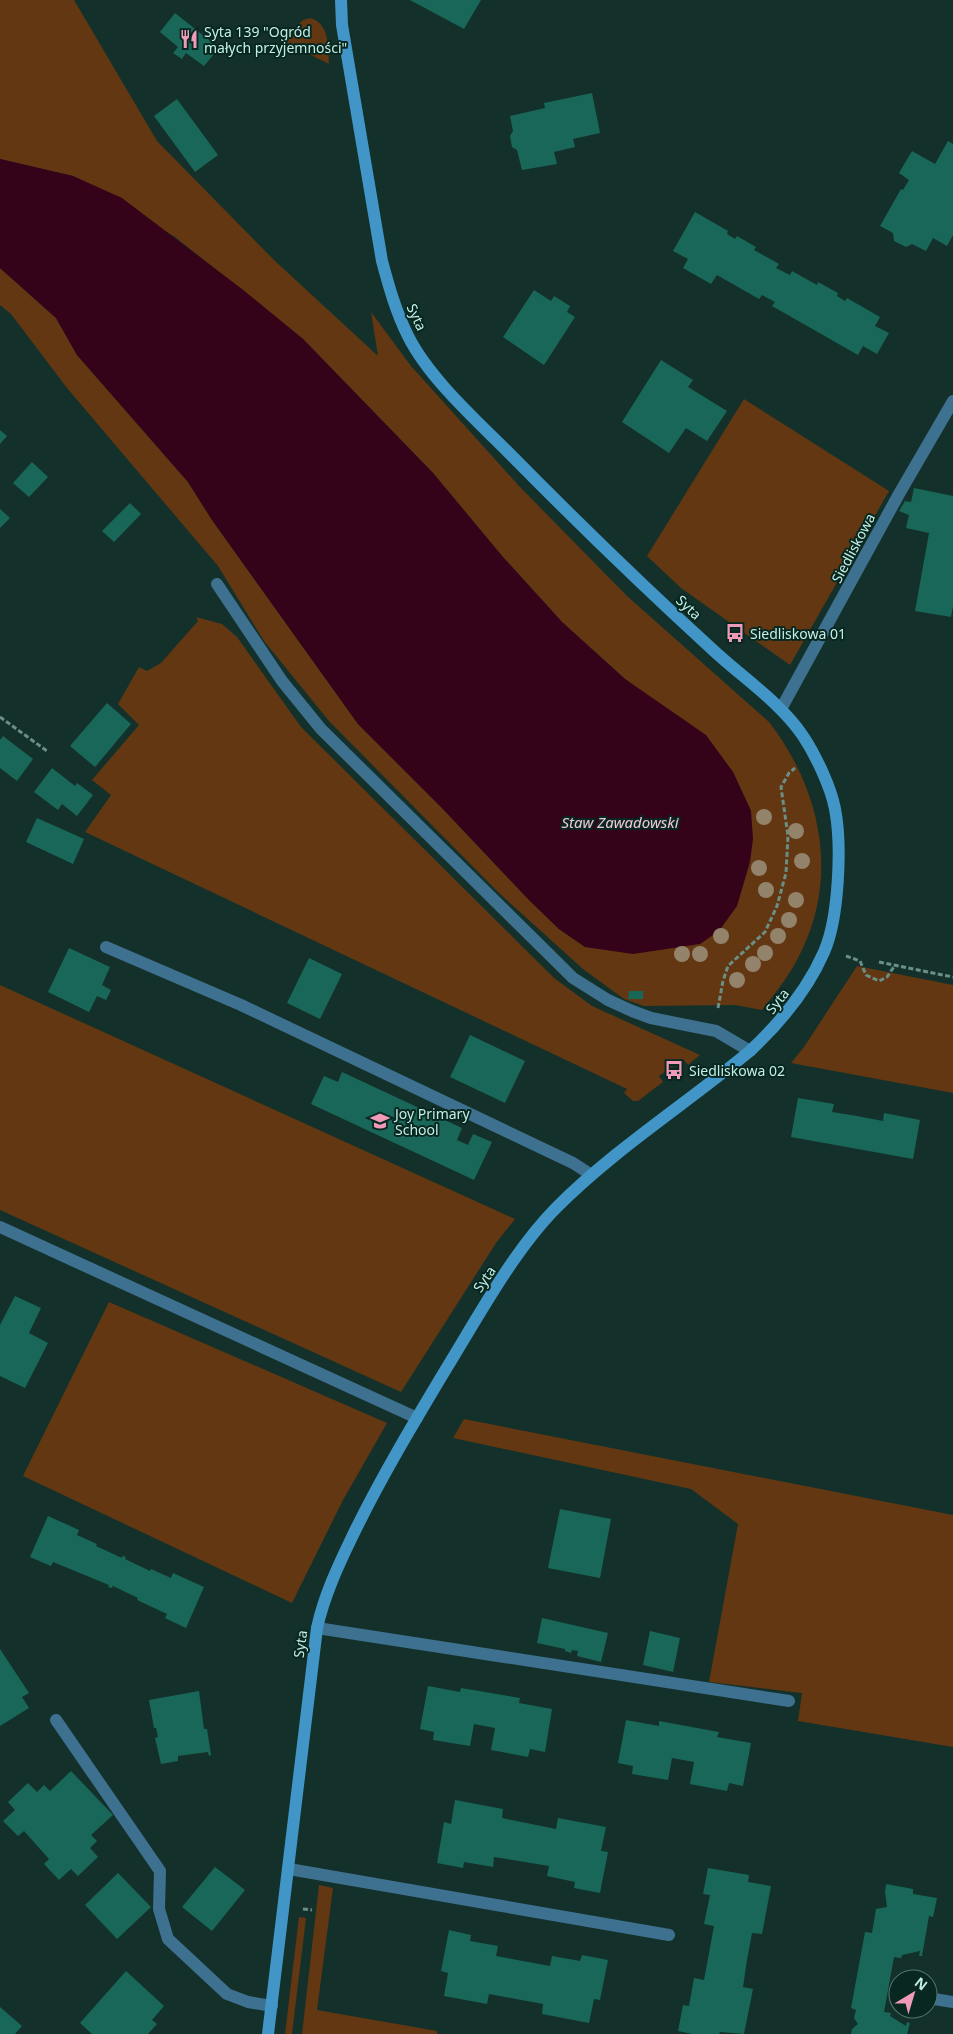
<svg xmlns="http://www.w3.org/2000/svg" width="953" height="2034" font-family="'Noto Sans',sans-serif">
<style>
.green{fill:#623712}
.water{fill:#34031a}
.building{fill:#196758}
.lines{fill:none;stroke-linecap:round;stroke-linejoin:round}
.path{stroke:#6a8f86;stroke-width:3;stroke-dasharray:5 2.5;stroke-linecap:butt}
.lane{stroke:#3e708f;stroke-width:12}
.street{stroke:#3e708f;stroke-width:12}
.secondary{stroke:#4196c7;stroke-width:12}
.tree{fill:#93836b}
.labels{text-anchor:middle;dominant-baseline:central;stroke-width:4;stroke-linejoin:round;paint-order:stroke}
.poi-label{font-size:14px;fill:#c3efe4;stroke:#082721;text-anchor:start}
.street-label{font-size:14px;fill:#c3efe4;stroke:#082721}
.water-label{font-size:15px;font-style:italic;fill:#f3c7d5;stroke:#082721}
</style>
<rect width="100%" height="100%" fill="#13312a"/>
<g class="green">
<path d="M 0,0 L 74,0 L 157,141 L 274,260 L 378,356 L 371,312 L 411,366 L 519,486 L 627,596 L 769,722 C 820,788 839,873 802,950 C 792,972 777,991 762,1010 L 735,1005 L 644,1006 L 624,999 L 583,969 L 499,893 L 329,721 L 264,641 L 218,566 L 67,388 L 11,314 L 0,305 L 0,268 L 56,318 L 77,355 L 188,482 L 212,520 L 358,724 L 442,808 L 529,900 L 559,929 L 585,947 L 600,948 L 751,811 L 733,772 L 625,679 L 562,622 L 502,556 L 433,473 L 303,339 L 175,237 L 73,176 L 0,159 Z"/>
<path d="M 310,18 C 330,23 328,48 329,64 L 283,41 L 303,20 Z"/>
<polygon points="744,399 889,491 790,665 681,588 647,556"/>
<polygon points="196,617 222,624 237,637 301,727 554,978 592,1006 700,1055 688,1065 683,1059 659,1076 663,1082 638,1101 633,1101 624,1093 627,1089 85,832 111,795 92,780 139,725 118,704 139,667 147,671 161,663 198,621"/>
<polygon points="857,966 953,985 953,1093 791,1063 804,1047"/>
<polygon points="0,985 515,1219 496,1243 401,1392 0,1210"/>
<polygon points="109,1302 387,1423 343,1500 292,1603 23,1476"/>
<polygon points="464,1419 953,1515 953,1747 798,1721 802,1693 709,1682 738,1524 691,1489 453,1438"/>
<polygon points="319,1885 333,1888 317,2010 437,2031 437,2034 302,2034"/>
<polygon points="299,1917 306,1918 292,2034 285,2034"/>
</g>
<polygon class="water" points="0,159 73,176 122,198 242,289 303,339 433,473 502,556 562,622 625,679 706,735 733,772 751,811 753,839 750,862 737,906 719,931 700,944 633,954 585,947 559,929 529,900 442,808 358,724 212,520 188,482 77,355 56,318 0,268"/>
<g class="building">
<polygon points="410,0 481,0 464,29"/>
<polygon points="175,13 219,48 204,66 186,53 182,59 173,53 178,47 160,32"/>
<polygon points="592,93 600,133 573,139 575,147 554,152 557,164 522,170 517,150 512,147 510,136 513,131 510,116 545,108 544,103"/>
<polygon points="177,99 218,155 195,172 154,116"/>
<polygon points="948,141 953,144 953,235 947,246 933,238 926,251 912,244 906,247 894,241 893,233 880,226 901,189 903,190 909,180 899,173 912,151 935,164"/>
<polygon points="695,212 728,231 727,234 735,239 737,236 756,247 754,250 779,264 776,268 790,275 792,271 817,285 818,282 838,293 837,296 845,301 847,298 880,317 875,326 889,333 877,354 863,346 858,355 772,306 775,302 762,295 759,299 717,275 711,284 683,268 688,259 673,251"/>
<polygon points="534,290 551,301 554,296 570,306 567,312 575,317 544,365 503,337"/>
<polygon points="661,360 693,380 688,387 727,411 707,441 686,428 669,453 622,422"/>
<polygon points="0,430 7,436 0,444"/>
<polygon points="32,462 48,477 29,497 13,483"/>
<polygon points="914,488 953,496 953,606 951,617 915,611 929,533 906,528 909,515 899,511 905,501 911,502"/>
<polygon points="130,503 141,514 114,542 102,531"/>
<polygon points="0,509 10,518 0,528"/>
<polygon points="107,703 131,724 95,767 70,746"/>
<polygon points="3,736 33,759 17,781 0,768 0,740"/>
<polygon points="52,768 75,786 77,783 93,795 77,816 62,804 58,810 34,792"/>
<polygon points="37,818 84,839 73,864 26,842"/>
<polygon points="69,948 110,967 102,985 111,990 106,1000 97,996 89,1012 48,992"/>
<polygon points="309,958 342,974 320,1019 287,1003"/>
<polygon points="629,991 643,991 643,999 628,999"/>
<polygon points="470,1035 525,1061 505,1103 450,1077"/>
<polygon points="342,1072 462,1128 457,1140 468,1145 473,1134 492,1142 474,1180 311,1104 324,1076 338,1082"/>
<polygon points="798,1098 834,1104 832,1112 857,1116 883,1121 884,1113 920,1120 913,1159 791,1137"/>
<polygon points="15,1296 41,1308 29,1333 48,1343 25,1388 0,1376 0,1325"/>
<polygon points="560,1509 611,1519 600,1578 548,1568"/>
<polygon points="48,1516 79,1530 77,1535 97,1544 96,1546 122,1558 122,1556 126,1557 125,1559 150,1571 151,1569 171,1578 173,1573 204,1587 186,1628 165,1618 167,1614 137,1600 138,1598 113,1586 112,1588 108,1587 109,1585 53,1562 51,1566 30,1557"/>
<polygon points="542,1618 608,1633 601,1662 577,1656 578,1651 572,1650 571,1653 565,1651 565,1649 537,1643"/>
<polygon points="650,1631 680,1638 673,1672 643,1665"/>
<polygon points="0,1649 29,1693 22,1697 29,1708 0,1726"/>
<polygon points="428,1686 460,1692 461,1688 520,1698 519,1703 552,1709 545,1752 530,1749 528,1757 491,1750 495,1728 474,1724 470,1746 433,1740 434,1732 420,1729"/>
<polygon points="199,1691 204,1729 207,1729 211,1755 209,1756 208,1752 178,1756 178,1761 161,1764 155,1738 158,1737 156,1728 154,1728 149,1700"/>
<polygon points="626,1720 659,1726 659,1721 719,1732 717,1737 751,1743 743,1786 729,1783 727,1791 690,1784 694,1762 672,1758 668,1780 632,1774 633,1766 618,1763"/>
<polygon points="71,1771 113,1815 91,1835 97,1841 90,1848 98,1857 78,1876 71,1869 59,1880 44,1864 49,1859 24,1831 18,1836 3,1821 15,1810 8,1802 28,1783 37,1792 44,1785 50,1791"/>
<polygon points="455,1800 503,1809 502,1818 556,1829 558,1818 606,1827 601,1851 608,1852 600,1893 574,1888 575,1882 547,1876 549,1866 494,1857 493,1867 464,1862 463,1868 437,1863 444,1822 451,1824"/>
<polygon points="215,1867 245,1890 212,1931 182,1907"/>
<polygon points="708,1868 749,1875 748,1882 771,1886 762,1934 752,1933 747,1960 743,1987 753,1989 744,2034 720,2032 719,2034 692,2034 678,2031 683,2005 689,2006 694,1978 704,1980 714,1926 704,1924 710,1895 703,1894"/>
<polygon points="118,1873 151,1907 117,1939 85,1905"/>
<polygon points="886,1884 913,1889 913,1894 937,1898 933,1917 929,1916 922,1956 919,1956 920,1951 902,1955 901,1958 894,1957 884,2012 891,2013 890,2016 906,2026 907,2022 910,2023 907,2034 851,2034 852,2029 858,2024 854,2018 856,2010 851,2008 865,1932 872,1933 876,1909 887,1907 885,1892"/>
<polygon points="449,1930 471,1935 470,1941 498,1946 496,1956 550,1966 552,1956 580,1961 582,1955 608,1960 600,2000 594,1999 589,2023 542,2014 543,2004 489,1994 487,2004 444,1996 448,1973 441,1971"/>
<polygon points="126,1971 164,2006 152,2020 157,2024 148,2034 92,2034 80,2023"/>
<polygon points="0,2007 22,2026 15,2034 0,2034"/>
</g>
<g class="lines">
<g class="path">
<polyline points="0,717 47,751"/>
<polyline points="846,956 860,961 866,975 879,981 887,977 895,965"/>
<polyline points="879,962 953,977"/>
<polyline points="718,1008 723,981 728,966 765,932 777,906 786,873 788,836 781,787 789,773 795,768"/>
<polyline points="303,1909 312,1910"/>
</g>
<g class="lane">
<polyline points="217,584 282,681 321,729 573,978 608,1000 632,1011 651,1018 716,1031 750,1051"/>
<polyline points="106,947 241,1005 573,1163 590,1174"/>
<polyline points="0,1227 417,1418"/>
<polyline points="317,1628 789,1701"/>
<polyline points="56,1720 160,1871 159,1909 168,1939 227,1994 248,2002 272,2006"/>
<polyline points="934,1999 953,2002"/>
</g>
<g class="street">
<polyline points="781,709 899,494 953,401"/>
<polyline points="289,1869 669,1935"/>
</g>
<path class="secondary" d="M 268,2034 L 317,1628 C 324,1596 338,1566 352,1537 C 380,1479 413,1424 446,1369 C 478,1317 514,1250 557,1207 C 616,1148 686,1104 750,1051 C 781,1022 807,991 824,952 C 839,918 842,845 835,809 C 831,787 815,754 803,736 C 780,702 743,678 713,650 C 643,586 575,520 509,453 C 475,419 429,378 408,336 C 396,312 389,287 382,261 L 342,25 L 341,0"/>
</g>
<g class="tree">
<circle cx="764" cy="817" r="8"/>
<circle cx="796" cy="831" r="8"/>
<circle cx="802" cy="861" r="8"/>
<circle cx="759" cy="868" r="8"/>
<circle cx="766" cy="890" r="8"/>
<circle cx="796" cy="900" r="8"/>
<circle cx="789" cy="920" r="8"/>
<circle cx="721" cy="936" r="8"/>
<circle cx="778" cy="936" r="8"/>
<circle cx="765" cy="953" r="8"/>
<circle cx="682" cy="954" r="8"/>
<circle cx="700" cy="954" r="8"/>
<circle cx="753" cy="964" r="8"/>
<circle cx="737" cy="980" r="8"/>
</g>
<defs>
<g id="restaurant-bare" transform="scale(1.5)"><path d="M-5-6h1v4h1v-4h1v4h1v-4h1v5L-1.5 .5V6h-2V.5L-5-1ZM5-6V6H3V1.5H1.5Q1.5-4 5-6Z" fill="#ef9ab8" stroke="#082721" stroke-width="2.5" paint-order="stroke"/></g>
<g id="bus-bare" transform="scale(1.5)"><path d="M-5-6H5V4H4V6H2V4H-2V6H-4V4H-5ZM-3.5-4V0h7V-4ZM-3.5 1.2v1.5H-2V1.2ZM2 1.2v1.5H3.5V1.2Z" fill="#ef9ab8" stroke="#082721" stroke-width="2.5" paint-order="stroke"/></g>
<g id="school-bare" transform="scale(1.5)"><path d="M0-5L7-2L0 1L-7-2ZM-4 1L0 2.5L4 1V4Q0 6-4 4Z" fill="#ef9ab8" stroke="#082721" stroke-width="2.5" paint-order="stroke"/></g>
</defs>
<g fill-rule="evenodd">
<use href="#restaurant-bare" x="189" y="39"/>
<use href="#bus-bare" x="735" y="633"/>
<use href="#bus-bare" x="674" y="1070"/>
<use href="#school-bare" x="380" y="1121"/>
</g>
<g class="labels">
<g class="poi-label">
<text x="204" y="31">Syta 139 "Ogród<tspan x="204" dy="16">małych przyjemności"</tspan></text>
<text x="750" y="633">Siedliskowa 01</text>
<text x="689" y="1070">Siedliskowa 02</text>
<text x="395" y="1113">Joy Primary<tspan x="395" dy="16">School</tspan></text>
</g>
<g class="street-label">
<text transform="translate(417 317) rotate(65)">Syta</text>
<text transform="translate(853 548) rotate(-62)">Siedliskowa</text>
<text transform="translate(689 607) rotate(43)">Syta</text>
<text transform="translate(777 1001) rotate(-52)">Syta</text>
<text transform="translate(484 1279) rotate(-56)">Syta</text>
<text transform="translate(300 1644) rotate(-82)">Syta</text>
</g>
<g class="water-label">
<text x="620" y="822">Staw Zawadowski</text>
</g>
</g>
<g transform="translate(913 1994) rotate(38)"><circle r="24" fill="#082721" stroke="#53776f"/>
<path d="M0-4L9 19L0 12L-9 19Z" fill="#ef9ab8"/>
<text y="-8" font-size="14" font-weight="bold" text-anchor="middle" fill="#c3efe4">N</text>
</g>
</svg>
